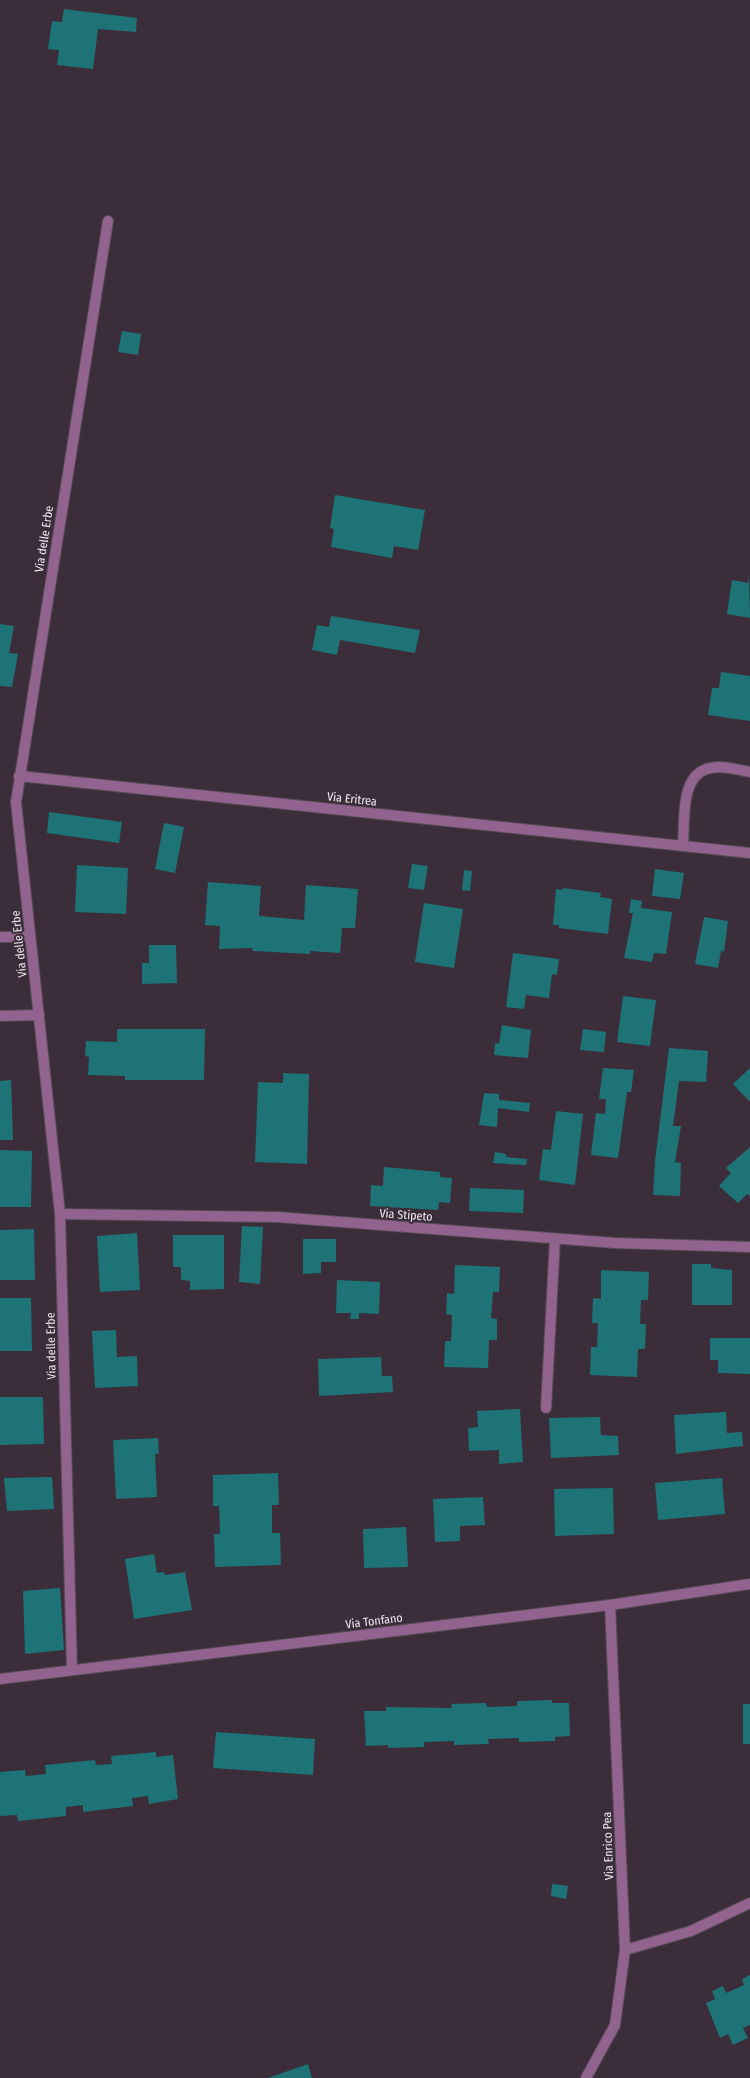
<svg xmlns="http://www.w3.org/2000/svg" width="750" height="2078" font-family="'Fira Sans Condensed',sans-serif">
<style>
.building{fill:#1e7376}
.lines{fill:none;stroke-linecap:round;stroke-linejoin:round}
.lane-casing{stroke:#584c57;stroke-width:12}
.street-casing{stroke:#584c57;stroke-width:12}
.lane{stroke:#91638e;stroke-width:10}
.street{stroke:#91638e;stroke-width:10}
.labels{text-anchor:middle;dominant-baseline:central;stroke-width:4;stroke-linejoin:round;paint-order:stroke}
.street-label{font-size:12px;fill:#f0e7ef;stroke:#3b2e3a}
</style>
<rect width="100%" height="100%" fill="#3b2e3a"/>
<g class="building">
<polygon points="64,9 137,18 136,32 98,29 93,69 57,65 59,50 48,49 52,21 62,22"/>
<polygon points="122,331 141,334 138,355 118,352"/>
<polygon points="335,495 425,510 418,550 394,546 392,558 331,547 334,529 330,528"/>
<polygon points="749,575 750,618 727,614 732,580 748,583"/>
<polygon points="331,616 420,630 415,653 340,640 337,655 312,650 317,625 329,627"/>
<polygon points="0,624 14,626 9,653 18,654 12,687 0,686"/>
<polygon points="721,672 750,676 750,721 708,715 712,688 719,688"/>
<polygon points="49,812 122,822 119,843 47,833"/>
<polygon points="164,823 184,827 175,873 155,869"/>
<polygon points="412,864 428,866 424,890 408,888"/>
<polygon points="77,865 128,868 126,914 75,912"/>
<polygon points="655,869 684,873 680,899 652,896"/>
<polygon points="464,870 472,871 470,891 462,890"/>
<polygon points="208,882 261,886 259,916 304,920 306,885 358,889 355,928 342,928 340,953 310,951 310,954 253,951 252,948 219,949 220,926 205,925"/>
<polygon points="563,888 601,893 600,897 612,899 608,934 559,928 559,925 553,925 556,889 562,890"/>
<polygon points="631,899 642,901 641,908 672,912 666,954 654,953 652,962 624,958 633,913 629,913"/>
<polygon points="424,903 463,909 454,968 415,962"/>
<polygon points="704,917 728,921 724,952 721,951 718,968 695,964"/>
<polygon points="149,945 176,945 177,983 142,984 142,963 149,963"/>
<polygon points="513,953 559,959 557,975 552,974 549,998 526,995 524,1009 506,1007"/>
<polygon points="623,996 656,1000 650,1046 617,1042"/>
<polygon points="502,1025 531,1030 528,1058 494,1055 495,1043 499,1044"/>
<polygon points="117,1029 205,1029 204,1080 125,1080 125,1076 88,1075 89,1057 85,1056 86,1041 117,1042"/>
<polygon points="583,1029 606,1032 604,1052 580,1050"/>
<polygon points="669,1048 708,1051 706,1082 679,1081 673,1126 681,1126 675,1162 681,1163 680,1196 653,1195 655,1161"/>
<polygon points="603,1068 634,1070 631,1092 627,1092 618,1158 591,1155 596,1113 605,1114 606,1099 599,1099"/>
<polygon points="750,1068 750,1100 749,1101 733,1084"/>
<polygon points="283,1073 309,1074 307,1164 255,1162 258,1082 283,1083"/>
<polygon points="11,1080 13,1140 0,1140 0,1081"/>
<polygon points="484,1093 499,1094 499,1100 530,1103 529,1112 498,1108 497,1127 479,1125"/>
<polygon points="556,1111 583,1114 575,1185 539,1180 543,1149 551,1150"/>
<polygon points="750,1147 750,1196 747,1194 738,1203 719,1186 731,1173 726,1168"/>
<polygon points="0,1150 32,1151 31,1207 0,1207"/>
<polygon points="495,1152 506,1154 506,1157 527,1159 526,1165 493,1163"/>
<polygon points="384,1167 440,1172 440,1177 452,1178 450,1203 439,1202 438,1210 370,1206 371,1185 383,1186"/>
<polygon points="470,1188 524,1190 523,1213 469,1211"/>
<polygon points="242,1226 263,1227 260,1284 239,1282"/>
<polygon points="34,1229 35,1280 0,1280 0,1230"/>
<polygon points="137,1233 140,1290 100,1292 97,1236"/>
<polygon points="173,1235 224,1235 224,1289 190,1290 190,1281 181,1280 181,1267 173,1267"/>
<polygon points="303,1239 336,1239 336,1262 321,1262 321,1273 303,1274"/>
<polygon points="692,1264 711,1264 711,1268 732,1270 732,1305 692,1305"/>
<polygon points="455,1265 500,1267 499,1292 493,1292 491,1318 497,1319 497,1340 489,1340 488,1368 444,1367 445,1341 451,1341 452,1315 446,1314 447,1293 454,1294"/>
<polygon points="601,1270 649,1272 648,1300 641,1300 640,1324 646,1324 645,1349 638,1349 637,1377 590,1375 591,1347 597,1347 598,1323 592,1323 593,1298 601,1299"/>
<polygon points="337,1280 380,1282 379,1314 359,1313 359,1319 350,1319 351,1313 336,1313"/>
<polygon points="0,1298 31,1298 32,1351 0,1351"/>
<polygon points="116,1330 117,1357 137,1356 138,1386 95,1388 92,1331"/>
<polygon points="710,1338 750,1338 750,1374 718,1373 718,1360 710,1360"/>
<polygon points="381,1357 382,1376 392,1376 393,1392 319,1396 318,1359"/>
<polygon points="0,1397 43,1397 44,1444 0,1445"/>
<polygon points="520,1409 523,1462 499,1464 499,1450 469,1451 468,1428 478,1427 477,1411"/>
<polygon points="726,1412 727,1433 742,1432 743,1446 676,1454 674,1415"/>
<polygon points="600,1417 601,1435 618,1436 619,1455 551,1458 549,1418"/>
<polygon points="158,1438 159,1454 155,1454 157,1497 116,1499 113,1440"/>
<polygon points="278,1473 279,1505 272,1505 272,1533 280,1533 281,1565 215,1567 214,1534 220,1534 219,1506 213,1506 213,1475"/>
<polygon points="52,1477 54,1509 7,1511 4,1478"/>
<polygon points="722,1478 725,1514 658,1520 655,1483"/>
<polygon points="613,1488 614,1534 555,1536 554,1489"/>
<polygon points="483,1497 485,1525 460,1526 460,1541 435,1542 433,1499"/>
<polygon points="406,1527 408,1567 364,1568 363,1529"/>
<polygon points="154,1554 157,1573 164,1572 165,1575 185,1572 192,1610 134,1619 125,1559"/>
<polygon points="60,1588 64,1650 25,1654 23,1591"/>
<polygon points="552,1700 552,1703 569,1703 570,1736 555,1737 555,1741 519,1742 519,1738 488,1739 489,1744 454,1745 454,1741 424,1742 424,1747 388,1748 388,1745 366,1746 364,1711 386,1711 386,1707 452,1708 451,1704 486,1703 487,1707 517,1706 517,1701"/>
<rect x="743" y="1704" width="7" height="40"/>
<polygon points="216,1732 315,1739 313,1775 213,1768"/>
<polygon points="156,1752 156,1757 173,1755 178,1799 149,1804 148,1796 132,1798 133,1806 83,1812 83,1805 66,1807 66,1816 18,1821 17,1815 0,1816 0,1772 25,1770 26,1776 46,1774 45,1765 95,1760 96,1765 112,1764 111,1756"/>
<polygon points="552,1884 568,1886 566,1899 551,1896"/>
<polygon points="750,1975 750,2025 743,2028 748,2038 733,2045 728,2034 720,2038 706,2003 715,1999 712,1991 723,1986 726,1993 744,1985 742,1979"/>
<polygon points="308,2064 312,2078 268,2078"/>
</g>
<g class="lines">
<g class="lane-casing">
<g id="lane">
<polyline points="0,937 30,937"/>
<polyline points="0,1016 39,1015"/>
<polyline points="546,1408 555,1239"/>
</g>
</g>
<g class="street-casing">
<g id="street">
<polyline points="19,776 750,853"/>
<path d="M 683,846 C 685,822 679,773 711,768 C 723,765 738,770 750,772"/>
<polyline points="60,1214 277,1217 615,1243 750,1247"/>
<polyline points="72,1670 60,1214 16,802 108,221"/>
<polyline points="0,1679 610,1605 750,1584"/>
<polyline points="625,1950 691,1931 750,1903"/>
<polyline points="586,2078 615,2025 625,1950 610,1605"/>
</g>
</g>
<use href="#lane" class="lane"/>
<use href="#street" class="street"/>
</g>
<g class="labels">
<g class="street-label">
<text transform="translate(44 539) rotate(-81)">Via delle Erbe</text>
<text transform="translate(352 799) rotate(6)">Via Eritrea</text>
<text transform="translate(19 944) rotate(-96)">Via delle Erbe</text>
<text transform="translate(406 1215) rotate(4)">Via Stipeto</text>
<text transform="translate(51 1346) rotate(-91)">Via delle Erbe</text>
<text transform="translate(374 1621) rotate(-7)">Via Tonfano</text>
<text transform="translate(608 1846) rotate(-92)">Via Enrico Pea</text>
</g>
</g>
</svg>
